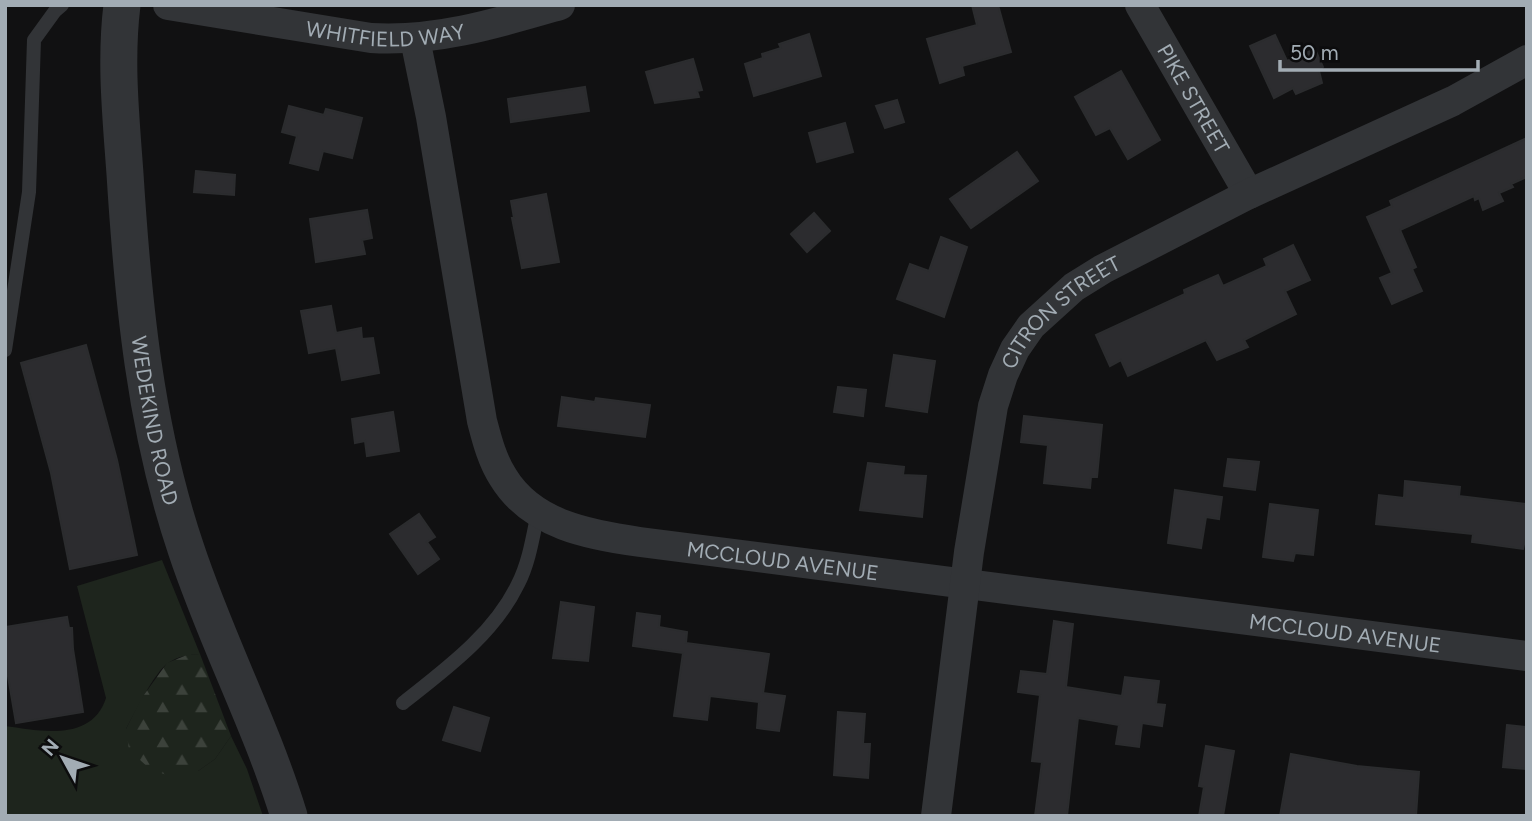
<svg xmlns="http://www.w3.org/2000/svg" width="1532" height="821" font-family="Figtree,sans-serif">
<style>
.green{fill:#1e251d}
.forest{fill:url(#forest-firs)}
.building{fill:#2c2c2f;stroke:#2b2c2e;stroke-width:2}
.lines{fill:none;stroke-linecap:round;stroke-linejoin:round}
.service{stroke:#323437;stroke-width:14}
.minor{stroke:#323437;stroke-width:30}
.tertiary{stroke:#323437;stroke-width:37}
.labels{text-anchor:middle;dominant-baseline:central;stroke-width:5;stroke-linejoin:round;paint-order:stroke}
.street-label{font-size:21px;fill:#a2acb4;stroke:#0c0c0d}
</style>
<defs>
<pattern id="forest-firs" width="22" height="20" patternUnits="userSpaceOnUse" patternTransform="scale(1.75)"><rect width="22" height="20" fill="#1e251d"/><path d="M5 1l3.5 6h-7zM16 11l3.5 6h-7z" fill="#3c423b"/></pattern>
</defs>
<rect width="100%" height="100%" fill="#111112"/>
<path class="green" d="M 162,560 L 200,654 C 189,655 178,656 168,663 C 154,673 135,712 126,729 L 198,771 L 215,759 L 231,736 L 247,769 L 263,816 L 5,816 L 5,726 C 41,731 92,742 106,698 L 77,586 Z"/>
<polygon class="forest" points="200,654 231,736 215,759 198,771 175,778 150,769 129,750 126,729 141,699 167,663 187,655"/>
<g class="building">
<polygon points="972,5 998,5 1011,52 962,66 964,75 940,83 927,39 977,25"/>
<polygon points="809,34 821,76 754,96 745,64 763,58 762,54 781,48 779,44"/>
<polygon points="1275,35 1287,61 1315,49 1323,67 1319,71 1322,83 1296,94 1293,88 1274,98 1250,46"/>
<polygon points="693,59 702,90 697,91 699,97 655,103 646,72"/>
<polygon points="1121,71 1160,140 1128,159 1110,128 1096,135 1075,97"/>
<polygon points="585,87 589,111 511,122 508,99"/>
<polygon points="897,100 904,122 885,128 876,106"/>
<polygon points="289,106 324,115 326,109 362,118 352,158 323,151 318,170 290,163 297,136 282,132"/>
<polygon points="845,123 853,152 817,162 809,133"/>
<polygon points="1527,138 1527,177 1511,184 1513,187 1499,193 1503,201 1483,210 1479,198 1475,200 1474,196 1400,230 1416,267 1412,269 1422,291 1392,304 1380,278 1392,273 1367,217 1392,206 1390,201"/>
<polygon points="1017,152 1038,181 971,228 950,199"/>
<polygon points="196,171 235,175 234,195 194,192"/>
<polygon points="546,194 559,262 522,268 512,218 514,218 511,201"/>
<polygon points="367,210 372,238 362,240 365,254 316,262 310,219"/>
<polygon points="814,213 830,231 807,252 791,234"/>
<polygon points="941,237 967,247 944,317 897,299 910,264 929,271"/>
<polygon points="1293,245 1310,280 1285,291 1296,314 1244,340 1248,347 1217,360 1206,340 1128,376 1121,360 1110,366 1096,335 1185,294 1184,290 1218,275 1223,286 1267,266 1264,259"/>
<polygon points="331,306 336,333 361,328 362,339 373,338 379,373 342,380 336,348 309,353 301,311"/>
<polygon points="86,345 117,460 137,555 70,569 51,473 21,363"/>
<polygon points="894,355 935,361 927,412 886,406"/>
<polygon points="838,387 866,390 863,416 834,412"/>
<polygon points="562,397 595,402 596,398 650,405 645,437 558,426"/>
<polygon points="393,412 399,451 367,456 365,441 355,443 352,419"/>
<polygon points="1024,416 1102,425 1097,477 1091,477 1090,488 1044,483 1048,445 1021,442"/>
<polygon points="1228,459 1259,462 1255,490 1224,486"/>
<polygon points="868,463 904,467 903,475 926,476 922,517 860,510"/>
<polygon points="1405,481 1460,487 1459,496 1527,504 1527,541 1525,540 1523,549 1472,542 1473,534 1376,524 1379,495 1404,498"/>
<polygon points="1175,490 1222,497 1219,519 1206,517 1201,548 1168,543"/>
<polygon points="1270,504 1318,510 1313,555 1295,553 1293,561 1263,557"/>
<polygon points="419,514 435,537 427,542 439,559 418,574 390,534"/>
<polygon points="561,602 594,607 588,661 553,658"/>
<polygon points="637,613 660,616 659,627 687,632 686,643 769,654 763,693 785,696 779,731 757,728 759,702 710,696 707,720 674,716 683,653 633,646"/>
<polygon points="67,617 69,628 72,628 73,649 83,712 16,723 5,659 5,627"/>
<polygon points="1054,621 1073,624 1066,687 1122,696 1125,677 1159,681 1156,704 1165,705 1162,726 1142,723 1139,747 1116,744 1119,725 1078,718 1067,816 1035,816 1042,762 1032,761 1040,695 1018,692 1021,671 1047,674"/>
<polygon points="454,707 489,718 480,751 443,740"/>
<polygon points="838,712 865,714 863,744 870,744 868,778 834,775"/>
<polygon points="1507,725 1527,727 1527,769 1503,767"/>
<polygon points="1206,746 1234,751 1223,816 1199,816 1204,787 1199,786"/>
<polygon points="1291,754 1357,766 1419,772 1416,816 1280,816"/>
</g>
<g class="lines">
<g class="service">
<polyline points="5,350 29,192 34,40 55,11 62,5"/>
<path d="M 403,703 C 446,669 494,634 518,584 C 529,563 533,536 538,512"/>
</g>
<g class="minor">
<path id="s1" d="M 168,5 L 371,38 C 436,42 498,23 560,5"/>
<path id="s2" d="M 1140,5 L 1249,194"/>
<path id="s3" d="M 415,39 L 431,117 L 482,421 C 487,440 492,460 503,477 C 532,525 590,535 640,542 L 1527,656"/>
<path id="s4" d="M 936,816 L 969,552 L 993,406 L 1003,375 L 1015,349 L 1031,326 L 1074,287 L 1103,269 L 1249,194 L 1453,101 L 1527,60"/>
</g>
<path class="tertiary" id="s5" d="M 122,5 C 115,61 121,118 125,174 C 133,301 145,428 186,549 C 216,640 261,725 289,816"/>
</g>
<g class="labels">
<g class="street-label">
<text stroke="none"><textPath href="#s1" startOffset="220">WHITFIELD WAY</textPath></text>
<text stroke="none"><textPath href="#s2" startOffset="108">PIKE STREET</textPath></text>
<text stroke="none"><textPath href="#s4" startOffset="534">CITRON STREET</textPath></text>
<text stroke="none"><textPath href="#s5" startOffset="418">WEDEKIND ROAD</textPath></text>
<text stroke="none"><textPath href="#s3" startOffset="749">MCCLOUD AVENUE</textPath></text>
<text stroke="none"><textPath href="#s3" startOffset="1316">MCCLOUD AVENUE</textPath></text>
</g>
</g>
<rect width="1532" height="821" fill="none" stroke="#a2acb4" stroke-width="14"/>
<g transform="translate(63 758) rotate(310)" stroke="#0c0c0d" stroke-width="5" paint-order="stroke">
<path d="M0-5L12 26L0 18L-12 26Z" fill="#a2acb4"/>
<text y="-10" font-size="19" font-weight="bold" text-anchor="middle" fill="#a2acb4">N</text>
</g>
<path d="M1280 60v10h198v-10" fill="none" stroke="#a2acb4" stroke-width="3.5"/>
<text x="1290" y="60" font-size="21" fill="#a2acb4" stroke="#0c0c0d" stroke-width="5" paint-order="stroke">50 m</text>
</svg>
